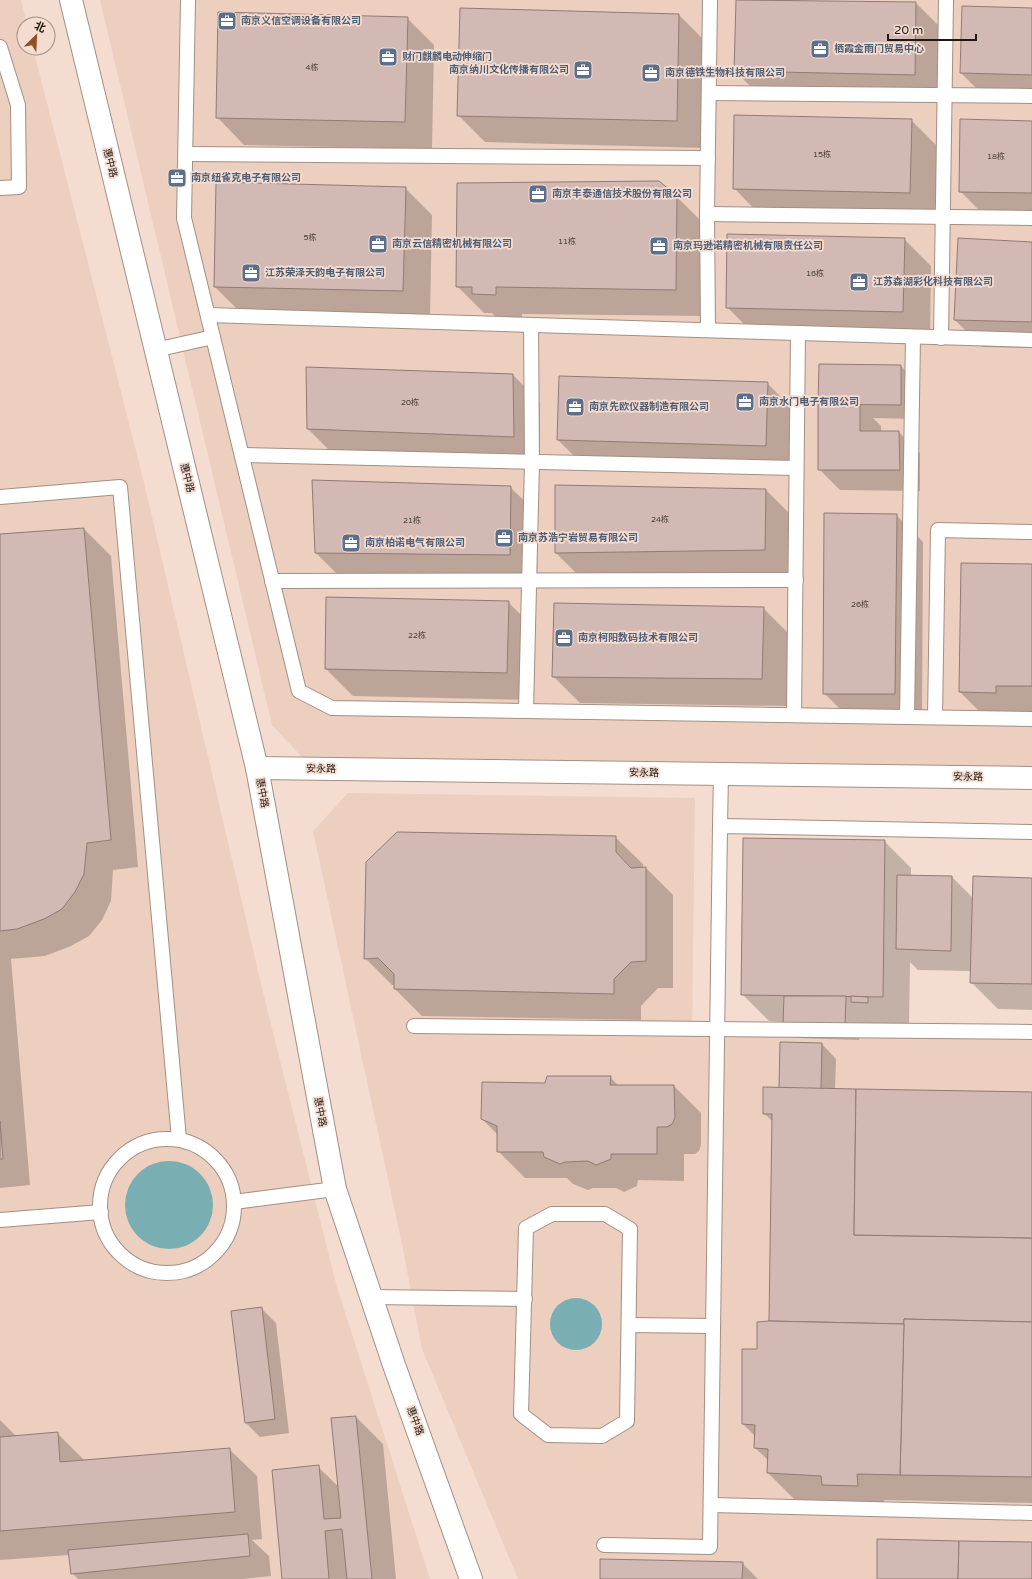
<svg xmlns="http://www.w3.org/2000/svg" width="1032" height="1579" font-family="'Varela Round','Noto Sans SC',sans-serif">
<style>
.built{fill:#eccfbe}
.water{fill:#79aeb2}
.shadow{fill:#0003}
.building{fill:#d2b9b3;stroke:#927a75}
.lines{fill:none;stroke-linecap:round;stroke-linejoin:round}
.service-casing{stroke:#a48f83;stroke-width:16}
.minor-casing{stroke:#a48f83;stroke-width:24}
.service{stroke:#fff;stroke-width:14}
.minor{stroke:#fff;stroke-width:22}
.labels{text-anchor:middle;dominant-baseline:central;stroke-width:3.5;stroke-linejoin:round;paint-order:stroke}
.number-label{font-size:8px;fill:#4c403b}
.service-label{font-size:10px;font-weight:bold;fill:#4e5e75;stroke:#f4ddd0;text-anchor:start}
.street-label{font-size:10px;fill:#1f1813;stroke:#f4ddd0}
</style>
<rect width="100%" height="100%" fill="#f4ddd0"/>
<g class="built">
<polygon points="0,0 21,0 27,24 24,24 24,48 33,48 141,470 267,1009 337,1287 430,1579 0,1579"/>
<polygon points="100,0 1032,0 1032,769 303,758 272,725"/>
<polygon points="348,793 695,798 692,1034 1032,1039 1032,1579 518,1579 422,1349 402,1244 313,831"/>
</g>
<g class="water">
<circle cx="169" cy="1205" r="44"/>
<circle cx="576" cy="1324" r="26"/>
</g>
<g class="shadow">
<polygon points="737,0 916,3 943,30 942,102 762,98 735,71"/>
<polygon points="461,9 679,15 706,42 704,148 485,142 458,115"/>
<polygon points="1032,9 1032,101 988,100 961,73"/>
<polygon points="407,18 434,45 432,149 244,145 217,117"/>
<polygon points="911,120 938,147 937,220 761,216 734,188"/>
<polygon points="1032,122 1032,219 987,218 960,191"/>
<polygon points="405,188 432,215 430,318 242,314 215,287"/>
<polygon points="677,197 704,224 703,316 522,314 522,321 500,321 492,313 484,313 457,286"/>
<polygon points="904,239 931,266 930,339 754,334 727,307"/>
<polygon points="1032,243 1032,348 982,347 955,320"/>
<polygon points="820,365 901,366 915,380 915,419 873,418 881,426 881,432 899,432 920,453 920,491 840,490 819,469"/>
<polygon points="513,375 540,402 540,463 335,456 308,429"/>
<polygon points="767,383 794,410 792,472 585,467 558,440"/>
<polygon points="510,487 538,514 537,582 343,580 316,553"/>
<polygon points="765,489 793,517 792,577 583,580 556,553"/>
<polygon points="896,515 923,542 922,721 851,720 824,693"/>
<polygon points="84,529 111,556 138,867 113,870 111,901 102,920 89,936 71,946 45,956 11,959 30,1185 0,1188 0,535"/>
<polygon points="1032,565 1032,712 987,719 960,692"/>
<polygon points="508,602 535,629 534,700 353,696 326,669"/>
<polygon points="763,608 790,635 789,706 580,703 553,676"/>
<polygon points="615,837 643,864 643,868 646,868 673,895 673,988 658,988 641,1006 641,1020 422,1016 395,989 395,985 392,985 365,958"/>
<polygon points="884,841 911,868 911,876 952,877 973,898 1032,879 1032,1010 998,1009 971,982 971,971 918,970 910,962 909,1024 859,1023 859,1040 798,1038 784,1024 784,1022 769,1021 742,994"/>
<polygon points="822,1044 836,1059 835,1089 1032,1092 1032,1503 884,1500 885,1513 840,1502 795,1500 768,1473 769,1461 755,1448 756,1437 743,1424 758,1350 770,1322 773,1122 764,1113 780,1088"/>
<polygon points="610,1077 619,1086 674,1086 701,1113 701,1145 699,1151 695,1154 684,1154 684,1181 638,1180 637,1186 624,1192 616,1188 593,1188 588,1190 573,1184 567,1178 525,1178 498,1151 498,1135 482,1119 545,1084"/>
<polygon points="262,1309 276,1323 289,1433 260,1437 246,1423"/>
<polygon points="356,1417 383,1444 396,1579 283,1579 318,1467 339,1487"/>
<polygon points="0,1420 17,1437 57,1433 85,1461 229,1449 257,1476 262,1539 252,1540 269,1556 271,1576 243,1579 78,1579 72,1573 69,1555 0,1560"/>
<polygon points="742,1563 758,1579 601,1579"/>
</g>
<g class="building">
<polygon points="736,0 916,2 915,75 734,71"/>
<polygon points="962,6 1032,8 1032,75 960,73"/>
<polygon points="460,8 679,14 677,121 457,116"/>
<polygon points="218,12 408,17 405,122 216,118"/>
<polygon points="734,115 912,119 910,193 733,189"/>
<polygon points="960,119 1032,121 1032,193 959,192"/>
<polygon points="659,181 677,196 676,290 496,287 496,295 472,294 472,287 456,287 457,183"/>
<polygon points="216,182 406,187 403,291 214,287"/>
<polygon points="727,234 905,238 903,312 726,308"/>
<polygon points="958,238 1032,242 1032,322 954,320"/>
<polygon points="819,364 901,365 901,405 818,404"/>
<polygon points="306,367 513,374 514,437 307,429"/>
<polygon points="559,376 768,382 766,446 557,440"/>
<polygon points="818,404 860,404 860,431 899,431 900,470 818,470"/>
<polygon points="312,480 511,486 510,555 315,553"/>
<polygon points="555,485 766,489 765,550 555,553"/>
<polygon points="824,513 897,514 895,694 823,694"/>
<polygon points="84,528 111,840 87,843 84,874 75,892 62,909 44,919 17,929 0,931 0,534"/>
<polygon points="961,563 1032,564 1032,686 996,686 996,693 959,692"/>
<polygon points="326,597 509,601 507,673 325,669"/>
<polygon points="554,603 764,607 762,679 552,677"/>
<polygon points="397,832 616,836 616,852 631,868 646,867 646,961 631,962 614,979 614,994 394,989 394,974 378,958 364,959 366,862"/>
<polygon points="743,838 885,840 883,997 741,995"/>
<polygon points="897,875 952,876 951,951 896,949"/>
<polygon points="973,876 1032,878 1032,984 970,983"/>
<polygon points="784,996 846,996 845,1026 783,1025"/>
<polygon points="851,996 868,997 868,1003 851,1002"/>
<polygon points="780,1042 822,1043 821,1089 779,1088"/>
<polygon points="547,1076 611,1076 610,1085 674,1085 675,1118 672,1124 667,1127 657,1127 657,1154 611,1154 611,1159 596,1165 588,1161 565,1162 560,1164 544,1157 543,1152 497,1152 497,1126 481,1119 482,1082 545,1083"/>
<polygon points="763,1087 856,1089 854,1235 1032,1238 1032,1322 904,1319 904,1324 769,1321 772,1114 763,1114"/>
<polygon points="856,1089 1032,1092 1032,1238 854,1235"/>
<polygon points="0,1121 3,1159 0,1159"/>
<polygon points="262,1307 275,1419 245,1423 231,1311"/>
<polygon points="904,1319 1032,1322 1032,1477 900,1475"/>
<polygon points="769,1321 904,1324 900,1475 857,1474 858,1486 822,1485 821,1476 767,1473 768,1449 754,1448 755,1425 742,1424 742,1349 757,1349 757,1322"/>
<polygon points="356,1416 372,1579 347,1579 342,1529 325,1531 329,1579 282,1579 272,1470 319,1465 324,1519 341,1518 331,1418"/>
<polygon points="58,1432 60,1462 230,1448 235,1512 0,1531 0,1437"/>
<polygon points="248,1534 250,1556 71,1574 68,1550"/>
<polygon points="877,1539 959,1541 958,1579 877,1579"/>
<polygon points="959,1541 1032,1542 1032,1579 958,1579"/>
<polygon points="600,1559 743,1562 742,1579 600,1579"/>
</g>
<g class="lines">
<g class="service-casing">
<g id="service">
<polyline points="188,0 184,218 299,691 332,708 1032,719"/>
<polyline points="0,47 18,105 19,187 0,188"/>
<polyline points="709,93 1032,96"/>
<polyline points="186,154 708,158"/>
<polyline points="707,214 1032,218"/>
<polyline points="208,315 798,333"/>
<polyline points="708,330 707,214 710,0"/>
<polyline points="941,338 946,0"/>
<polyline points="155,350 213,337"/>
<polyline points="242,455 796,468"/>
<polyline points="0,497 120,487 179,1139"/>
<polyline points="272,581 796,580"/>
<polyline points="526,711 532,462 531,325"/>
<polyline points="794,715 798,333 1032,340"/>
<polyline points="907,717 913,337"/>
<polyline points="935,717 938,530 1032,532"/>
<polyline points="720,826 721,774"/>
<polyline points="414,1026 1032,1032"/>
<circle cx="167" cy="1206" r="67"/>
<polyline points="234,1202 335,1189"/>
<polygon points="552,1214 605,1214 630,1229 627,1421 602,1436 548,1435 521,1414 526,1228"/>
<polyline points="0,1220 101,1212"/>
<polyline points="371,1297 525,1299"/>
<polyline points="629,1325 713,1326"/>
<polyline points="711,1505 1032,1513"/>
<polyline points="604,1545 710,1547 720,826 1032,832"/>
</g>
</g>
<g class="minor-casing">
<g id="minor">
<polyline points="71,0 257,768 335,1189 394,1365 471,1579"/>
<polyline points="257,768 1032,778"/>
</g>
</g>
<use href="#service" class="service"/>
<use href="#minor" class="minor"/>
</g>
<defs>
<g id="office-square" transform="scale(1)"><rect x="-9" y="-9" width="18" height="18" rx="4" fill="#5c6f8a" stroke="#f4ddd0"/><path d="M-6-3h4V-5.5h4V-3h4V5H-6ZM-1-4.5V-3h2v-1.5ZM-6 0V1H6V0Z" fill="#fff"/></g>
</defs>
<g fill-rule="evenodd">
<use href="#office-square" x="227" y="21"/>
<use href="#office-square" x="820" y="49"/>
<use href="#office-square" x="388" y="57"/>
<use href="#office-square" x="583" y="70"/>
<use href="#office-square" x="651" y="73"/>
<use href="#office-square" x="177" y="178"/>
<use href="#office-square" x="538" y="194"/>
<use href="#office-square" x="378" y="244"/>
<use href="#office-square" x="659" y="246"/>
<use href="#office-square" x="251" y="273"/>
<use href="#office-square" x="859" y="282"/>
<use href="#office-square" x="745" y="402"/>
<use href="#office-square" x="575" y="407"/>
<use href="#office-square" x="504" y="538"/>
<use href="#office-square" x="351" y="543"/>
<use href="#office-square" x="564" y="638"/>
</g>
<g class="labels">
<g class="number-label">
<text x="312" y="67">4栋</text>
<text x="822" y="154">15栋</text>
<text x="996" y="156">18栋</text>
<text x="310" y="237">5栋</text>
<text x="567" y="241">11栋</text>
<text x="815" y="273">16栋</text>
<text x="410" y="402">20栋</text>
<text x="660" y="519">24栋</text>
<text x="412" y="520">21栋</text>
<text x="860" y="604">26栋</text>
<text x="417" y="635">22栋</text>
</g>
<g class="service-label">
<text x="241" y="21">南京义信空调设备有限公司</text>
<text x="834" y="49">栖霞金雨门贸易中心</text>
<text x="402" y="57">财门麒麟电动伸缩门</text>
<text x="569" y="70" text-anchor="end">南京纳川文化传播有限公司</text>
<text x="665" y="73">南京德铁生物科技有限公司</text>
<text x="191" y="178">南京纽雀克电子有限公司</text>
<text x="552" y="194">南京丰泰通信技术股份有限公司</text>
<text x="392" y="244">南京云信精密机械有限公司</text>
<text x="673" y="246">南京玛逊诺精密机械有限责任公司</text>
<text x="265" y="273">江苏荣泽天韵电子有限公司</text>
<text x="873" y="282">江苏森湖彩化科技有限公司</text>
<text x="759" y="402">南京水门电子有限公司</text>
<text x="589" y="407">南京先欧仪器制造有限公司</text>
<text x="518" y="538">南京苏浩宁岩贸易有限公司</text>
<text x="365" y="543">南京柏诺电气有限公司</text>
<text x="578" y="638">南京柯阳数码技术有限公司</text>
</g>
<g class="street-label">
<text transform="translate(110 163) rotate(76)">惠中路</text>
<text transform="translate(187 478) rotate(76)">惠中路</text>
<text transform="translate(321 769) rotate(1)">安永路</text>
<text transform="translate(644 773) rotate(1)">安永路</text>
<text transform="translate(968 777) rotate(1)">安永路</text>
<text transform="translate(262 793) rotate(80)">惠中路</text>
<text transform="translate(320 1112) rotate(80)">惠中路</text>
<text transform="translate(415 1421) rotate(70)">惠中路</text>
</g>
</g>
<g transform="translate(36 36) rotate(24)"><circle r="19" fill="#f4ddd0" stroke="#9f8e84"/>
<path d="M0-3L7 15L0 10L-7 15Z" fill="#934f23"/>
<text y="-6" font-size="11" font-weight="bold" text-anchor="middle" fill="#1f1813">北</text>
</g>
<path d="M888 34v6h88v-6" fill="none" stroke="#1f1813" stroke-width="2"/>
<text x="894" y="34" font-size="12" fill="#1f1813" stroke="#f4ddd0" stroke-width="3" paint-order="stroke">20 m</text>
</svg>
